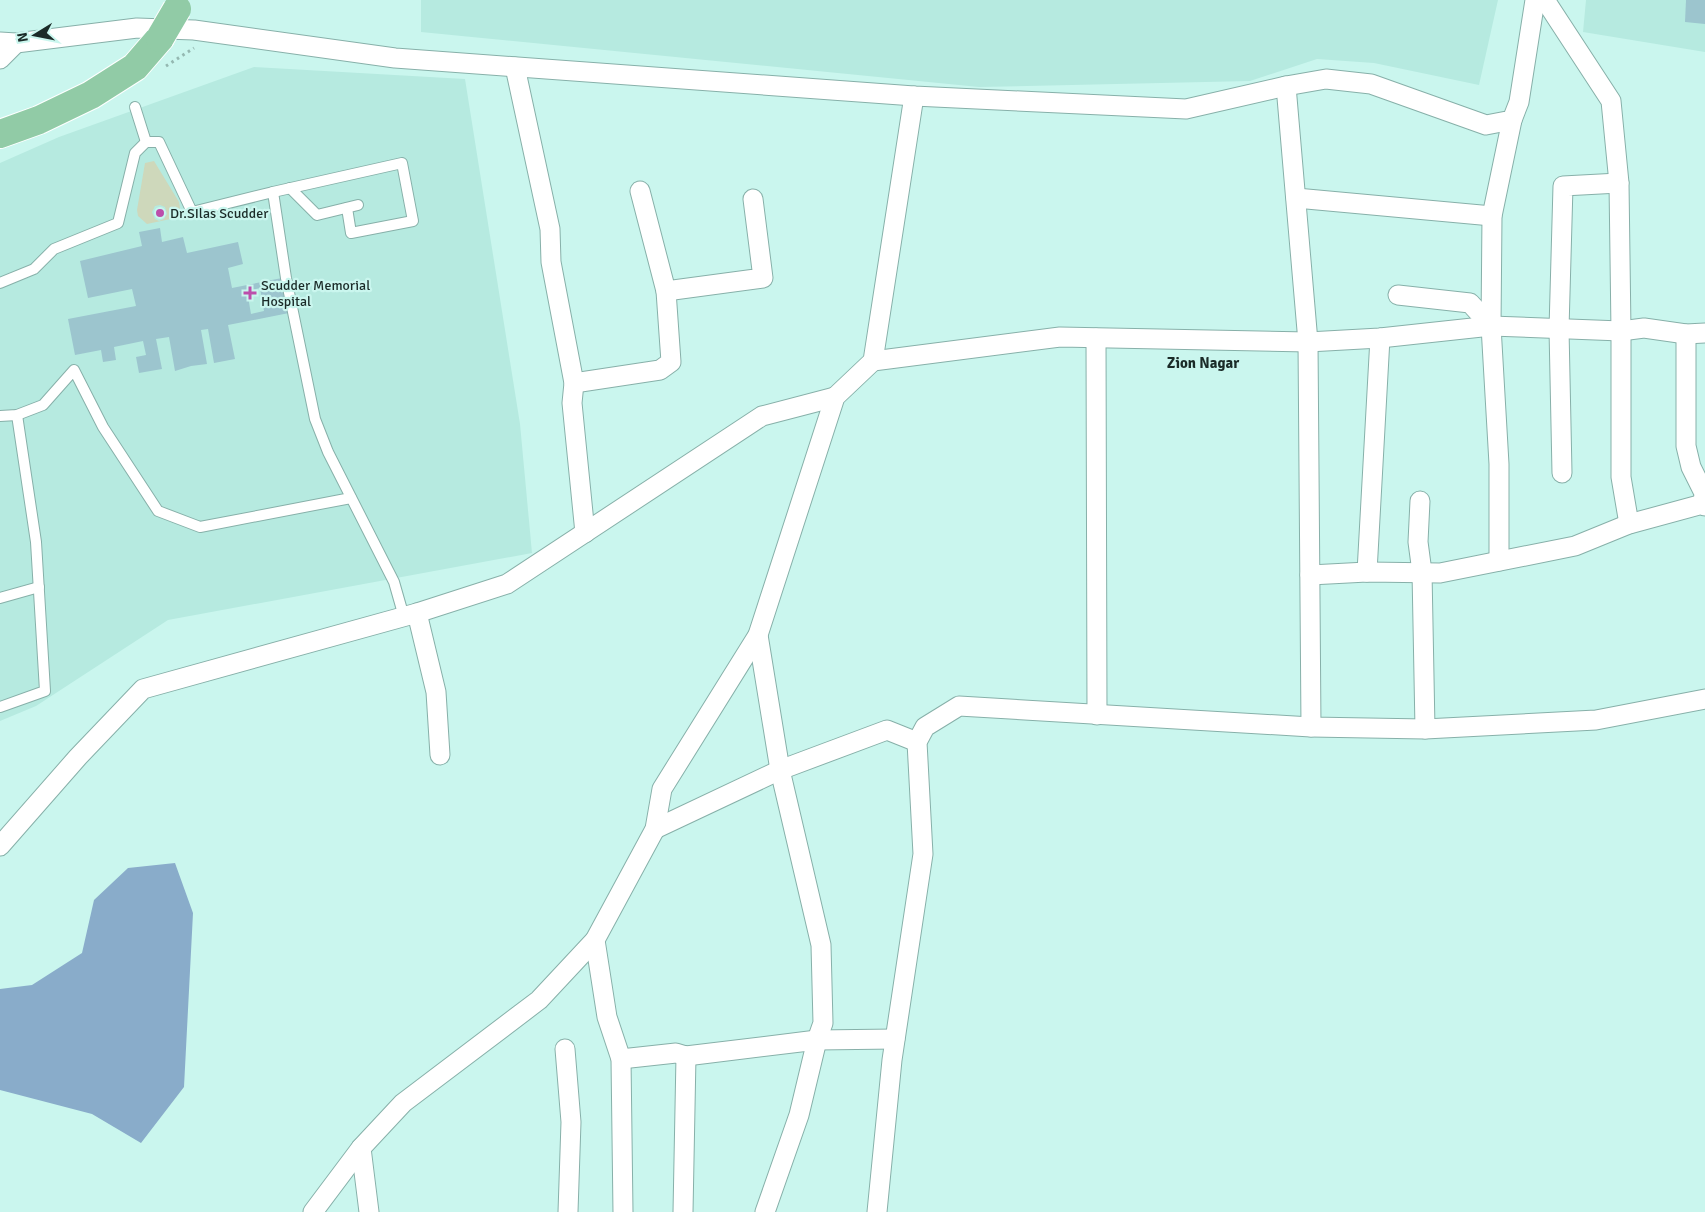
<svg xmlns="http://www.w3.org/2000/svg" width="1705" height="1212" font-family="Signika,sans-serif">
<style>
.built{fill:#b6eae0}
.green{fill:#ced8bb;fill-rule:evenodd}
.water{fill:#89acca}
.building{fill:#9cc5ce;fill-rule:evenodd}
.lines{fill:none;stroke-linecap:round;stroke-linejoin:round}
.service-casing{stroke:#87b0a9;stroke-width:12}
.minor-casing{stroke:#87b0a9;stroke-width:21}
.primary-casing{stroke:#fff;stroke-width:30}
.path{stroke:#94b8b1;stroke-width:3;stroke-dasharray:2.5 4;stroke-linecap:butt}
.service{stroke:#fff;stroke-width:10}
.minor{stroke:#fff;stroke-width:19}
.primary{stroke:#91cba6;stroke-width:28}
.primary-bridge-casing{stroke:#fff;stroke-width:30;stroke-linecap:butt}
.primary-bridge{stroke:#91cba6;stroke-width:28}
.poi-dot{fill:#bc4eab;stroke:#caf6ee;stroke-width:2}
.labels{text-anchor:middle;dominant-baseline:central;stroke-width:4.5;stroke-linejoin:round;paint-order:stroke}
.poi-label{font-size:14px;fill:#1b2b28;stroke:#caf6ee;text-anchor:start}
.neighbourhood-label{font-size:15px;font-weight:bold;fill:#1b2b28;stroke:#caf6ee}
</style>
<rect width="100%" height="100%" fill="#caf6ee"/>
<g class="built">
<polygon points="421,0 1498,0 1479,85 1374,63 1317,59 1250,81 979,87 421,32"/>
<polygon points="1586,0 1705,0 1705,52 1583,32"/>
<polygon points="254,67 465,79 520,424 532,553 168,620 36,706 0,721 0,163 59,137"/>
</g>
<path class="green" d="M 154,161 L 179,202 L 180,208 L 175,218 L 147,224 L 138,216 L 137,210 L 145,163 ZM 160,205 L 165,207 L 167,214 L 164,219 L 159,221 L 155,219 L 152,212 L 155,206 Z"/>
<polygon class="water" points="175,863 193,913 184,1087 141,1143 92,1114 0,1090 0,989 32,985 82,953 94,900 128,868"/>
<g class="building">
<polygon points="1686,0 1705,0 1705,24 1685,22"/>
<path d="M 160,228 L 162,242 L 183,237 L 187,253 L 238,242 L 243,264 L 228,268 L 232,288 L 282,278 L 289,313 L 228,325 L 235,359 L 214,363 L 208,329 L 201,330 L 207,364 L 191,366 L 175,371 L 169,337 L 156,339 L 162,369 L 139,373 L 136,357 L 146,355 L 143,341 L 114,347 L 116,360 L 103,362 L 101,350 L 75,355 L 68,319 L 136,306 L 132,289 L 88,298 L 80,261 L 142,246 L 139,232 ZM 260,288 L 264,311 L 251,314 L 247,291 Z"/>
</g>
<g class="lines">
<g class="service-casing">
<g id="service">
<polyline points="135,107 146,142"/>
<polyline points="290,188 317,215 358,205"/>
<polyline points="273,192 402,163 413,221 351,233 347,208"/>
<polyline points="0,283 34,269 54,249 118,223 135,153 146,142 159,142 192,212 273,192 286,278 315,419 328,452 394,582 404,617"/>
<polyline points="0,416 17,415 43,405 74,370 103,427 158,511 200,527 351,498"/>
<polyline points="0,598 39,587"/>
<polyline points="0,707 45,691 36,542 17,415"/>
</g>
</g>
<g class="minor-casing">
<g id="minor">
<polyline points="1545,0 1611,101 1619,183 1621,331 1621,477 1629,524"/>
<polyline points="0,42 16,43 137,28 194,30 395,58 914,96 1186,109 1286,86 1326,79 1371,84 1486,125 1512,120 1519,102 1535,0"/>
<polyline points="0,59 16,43"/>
<polyline points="515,67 550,229 551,262 574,383 572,403 585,533"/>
<polyline points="1286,86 1308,342 1311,727"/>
<polyline points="640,191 666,291 763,278 753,199"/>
<polyline points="1296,198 1492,216"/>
<polyline points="1398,295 1470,303 1491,326 1499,464 1499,561"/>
<polyline points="1491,326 1492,216 1512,120"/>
<polyline points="1686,334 1686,446 1691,467 1704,493 1703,504 1705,506"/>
<polyline points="1096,338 1097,715"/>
<polyline points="873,361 1060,337 1308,342 1380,338 1491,326 1621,331 1644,328 1686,334 1705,333"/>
<polyline points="574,383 660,370 671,362 666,291"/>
<polyline points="1562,473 1559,329 1563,186 1619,183"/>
<polyline points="1420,501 1418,542 1422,572 1425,729"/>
<polyline points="1367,572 1380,338"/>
<polyline points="1310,575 1367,572 1440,573 1575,546 1629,524 1703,504"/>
<polyline points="417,613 436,692 440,755"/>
<polyline points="758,635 780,770 821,945 823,1023 817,1040 799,1115 765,1212"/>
<polyline points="655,829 780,770 887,730 917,742"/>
<polyline points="0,846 78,757 143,689 417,613 507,584 762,416 835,397"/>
<polyline points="595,940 607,1017 621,1059 623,1212"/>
<polyline points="565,1049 571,1122 568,1212"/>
<polyline points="621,1059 676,1053 686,1056 817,1040 895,1039"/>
<polyline points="361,1148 369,1212"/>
<polyline points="313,1212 361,1148 403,1103 539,1000 595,940 655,829 662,789 758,635 835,397 873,361 914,96"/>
<polyline points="683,1212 686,1056"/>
<polyline points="877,1212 892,1060 923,854 917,742 925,727 959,706 1311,727 1425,729 1596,720 1705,699"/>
</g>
</g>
<g class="primary-casing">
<polyline id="primary" points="0,134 39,120 91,95 135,67 160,38"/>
</g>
<polyline class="path" points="166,66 194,48"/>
<use href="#service" class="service"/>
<use href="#minor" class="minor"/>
<use href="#primary" class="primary"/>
<g class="primary-bridge-casing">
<polyline id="primary-bridge" points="160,38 177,9"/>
</g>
<use href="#primary-bridge" class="primary-bridge"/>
</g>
<g class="poi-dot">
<circle cx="160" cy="213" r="5"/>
<path d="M247.5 285.5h5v5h5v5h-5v5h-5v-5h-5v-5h5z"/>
</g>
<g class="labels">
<g class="poi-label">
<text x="170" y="213">Dr.SIlas Scudder</text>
<text x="261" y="285">Scudder Memorial<tspan x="261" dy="16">Hospital</tspan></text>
</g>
<g class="neighbourhood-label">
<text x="1203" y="363">Zion Nagar</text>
</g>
</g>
<g transform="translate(35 35) rotate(260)" stroke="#caf6ee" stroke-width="4" paint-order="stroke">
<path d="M0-4L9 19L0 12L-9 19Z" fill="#1b2b28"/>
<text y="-8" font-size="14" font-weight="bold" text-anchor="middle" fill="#1b2b28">N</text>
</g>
</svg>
